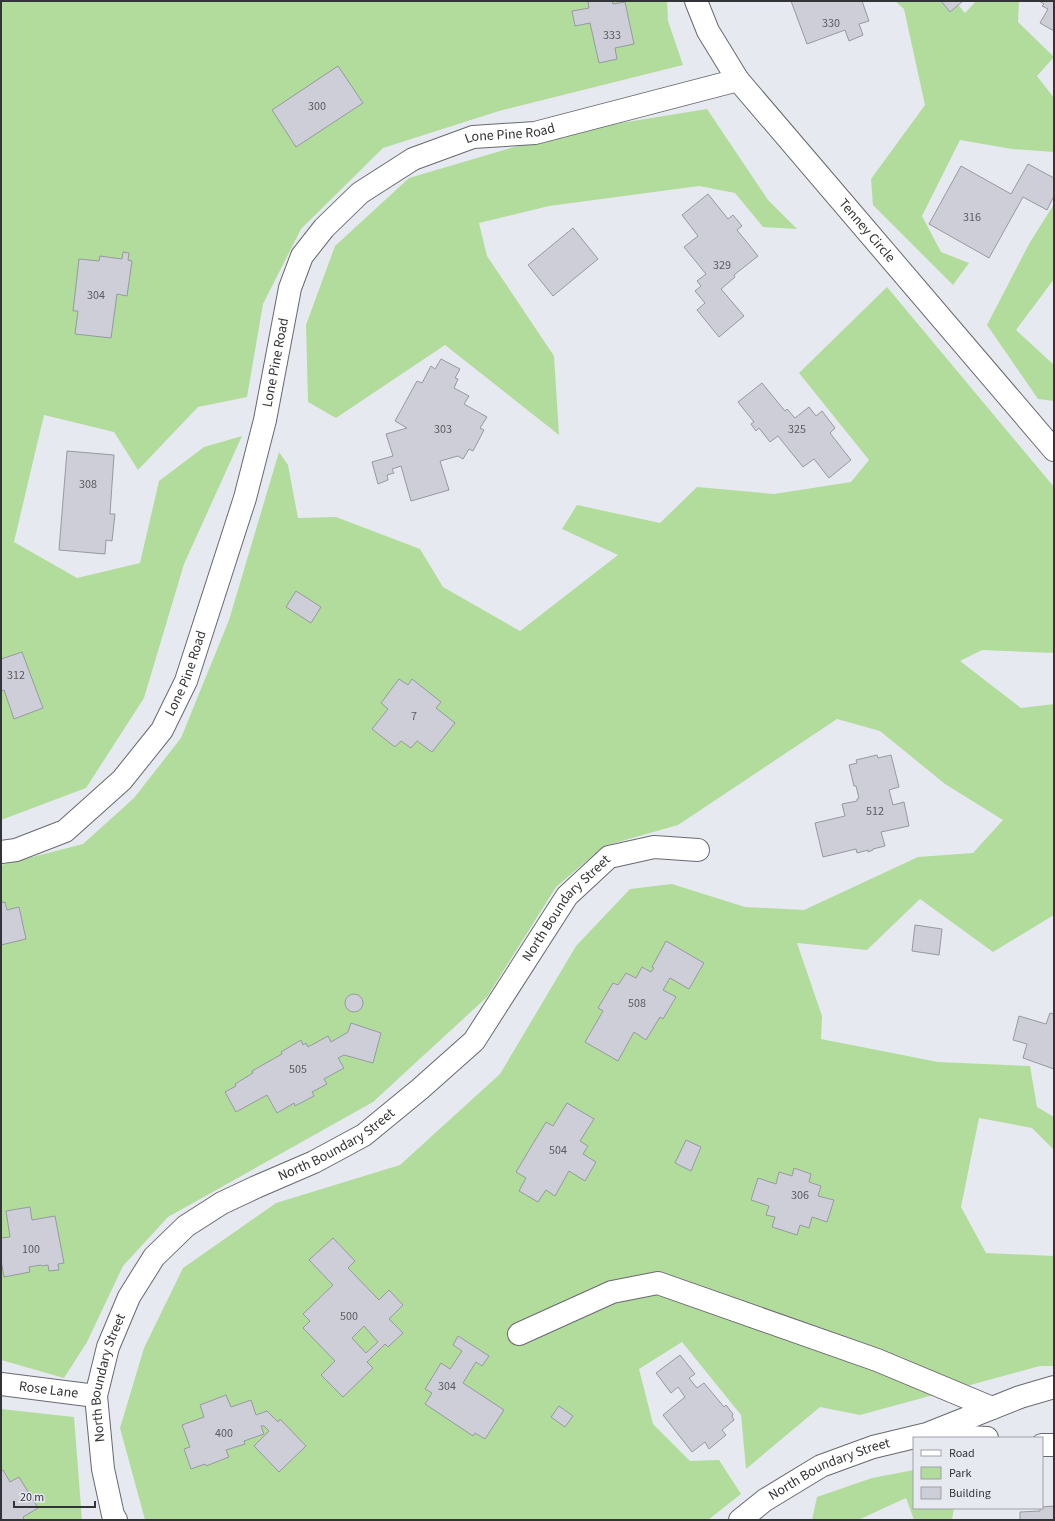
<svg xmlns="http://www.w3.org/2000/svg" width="1055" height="1521" font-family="'Source Sans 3',sans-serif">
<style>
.green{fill:#b2dc9b}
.building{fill:#cdced7;stroke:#9799a0;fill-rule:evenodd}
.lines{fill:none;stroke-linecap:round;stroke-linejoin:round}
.minor-casing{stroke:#686970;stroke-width:24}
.minor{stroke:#fff;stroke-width:22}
.labels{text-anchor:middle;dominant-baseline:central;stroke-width:3;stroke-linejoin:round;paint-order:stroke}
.number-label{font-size:12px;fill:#5a5a5f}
.street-label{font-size:14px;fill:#333437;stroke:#e7e9f1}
</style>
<rect width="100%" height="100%" fill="#e7e9f1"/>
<g class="green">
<polygon points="1,1 667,1 668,21 683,65 499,111 383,148 301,229 263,304 247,397 198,407 138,470 114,432 44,415 14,542 77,578 140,563 159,481 204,447 242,436 184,564 144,698 86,788 1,820"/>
<polygon points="895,1 955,1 965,13 976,1 1019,1 1018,22 1054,57 1037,76 1054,98 1054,152 1012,149 960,140 922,216 941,252 969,263 953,285 873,205 871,179 925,105 904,9"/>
<polygon points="707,109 768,200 797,229 763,227 735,193 699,186 549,206 479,223 487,256 554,356 559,435 445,345 336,418 308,402 306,325 335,246 409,178 565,132"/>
<polygon points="1054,204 1054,279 1016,330 1054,365 1054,401 1038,399 987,325 1029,244"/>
<polygon points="887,287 1054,487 1054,653 982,650 960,661 1021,708 1054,704 1054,915 993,952 920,899 867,950 797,943 822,1016 821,1039 938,1062 1030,1066 1037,1107 1054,1117 1054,1150 1032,1128 979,1118 961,1207 986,1253 1054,1256 1054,1366 1040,1366 860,1415 820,1407 746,1469 741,1415 682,1342 639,1369 653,1424 690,1461 719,1460 741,1494 708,1520 145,1520 120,1428 144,1348 183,1268 276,1203 400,1165 500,1074 576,946 630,889 672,884 745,907 804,910 918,857 973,853 1003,820 945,784 880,731 837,719 678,825 604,846 556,887 487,997 373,1102 168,1217 123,1266 87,1342 64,1378 1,1360 1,865 83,844 134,798 181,738 229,620 279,452 288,465 298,518 336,517 420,549 443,587 520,631 618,555 562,529 577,505 660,523 697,487 774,494 851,482 869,460 799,373"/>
<polygon points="1,1409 74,1417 82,1520 1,1520"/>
<polygon points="914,1470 914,1508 954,1508 952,1520 914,1520 906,1498 858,1520 812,1520 817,1497 872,1478"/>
</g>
<g class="building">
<polygon points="588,1 612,1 613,4 625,2 634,44 615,48 617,59 599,63 590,23 575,26 572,11 589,8"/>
<polygon points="791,1 862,1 869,21 859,24 863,35 861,36 849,41 845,30 807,44"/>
<polygon points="941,1 963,1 950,12"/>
<polygon points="1039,1 1054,1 1054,31 1040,23 1048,9 1042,6 1044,4"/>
<polygon points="338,66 363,103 296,147 272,110"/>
<polygon points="1028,164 1054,178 1054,196 1047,210 1023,197 989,258 929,224 961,166 1011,194"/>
<polygon points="708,194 728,219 733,215 742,226 737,230 758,256 734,275 735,277 721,289 744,316 719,337 697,310 705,303 695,291 701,286 697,281 706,274 684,247 698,236 682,215"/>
<polygon points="573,228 598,259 553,296 528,265"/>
<polygon points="123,252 129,253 128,260 132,261 127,296 117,294 111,338 75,334 78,311 73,311 79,259 99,261 100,256 122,259"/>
<polygon points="441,359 460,369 455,378 458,379 454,388 469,396 464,404 487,417 480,428 484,430 473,451 469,449 463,459 458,456 440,461 449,490 411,501 401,466 392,469 394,473 387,475 388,480 378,484 372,462 393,456 386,434 407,428 395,421 417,381 422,383 431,366 435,369"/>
<polygon points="762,383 785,411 787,409 795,418 809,407 816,416 822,411 835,428 830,433 851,460 829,478 814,459 803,467 778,436 770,442 759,428 756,431 751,424 754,422 738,402"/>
<polygon points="67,451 114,455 110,514 115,514 112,541 106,540 105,554 59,550"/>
<polygon points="296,591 321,607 311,623 286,607"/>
<polygon points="22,652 43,708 14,719 4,690 1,691 1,659"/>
<polygon points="399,679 408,685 412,679 441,702 436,708 455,723 432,752 417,741 411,748 401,741 395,747 372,729 388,709 381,703"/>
<polygon points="877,755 878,758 891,755 899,787 889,790 893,805 904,802 909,826 881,832 885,846 873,849 873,850 868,852 868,850 857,853 856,849 823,857 815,823 845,816 842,804 857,801 857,799 859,798 856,786 854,786 849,765 857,763 856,760"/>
<polygon points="5,902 7,910 19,907 26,939 1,945 1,903"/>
<polygon points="915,925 942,929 939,955 912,951"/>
<polygon points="666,941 704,963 689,989 670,978 663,990 676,997 663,1019 660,1017 646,1040 634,1032 618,1061 585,1042 603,1011 598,1008 613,983 618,985 626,973 636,978 642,967 651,972 654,968 652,967"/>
<circle cx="354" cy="1003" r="9"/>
<polygon points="1050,1013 1054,1014 1054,1069 1023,1058 1027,1044 1013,1040 1019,1016 1046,1024"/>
<polygon points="351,1023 381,1033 373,1063 344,1055 338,1058 344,1068 324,1079 327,1084 312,1092 314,1096 295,1106 294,1103 277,1113 267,1095 236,1112 225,1092 236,1086 235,1084 253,1073 252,1071 282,1054 281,1052 301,1040 303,1045 306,1043 308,1047 328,1036 331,1042 348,1032"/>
<polygon points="567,1103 594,1119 580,1141 588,1146 583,1154 596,1162 585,1181 569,1171 555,1196 546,1190 538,1202 519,1191 526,1178 516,1172 546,1122 553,1126"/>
<polygon points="686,1140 701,1147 691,1171 675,1163"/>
<polygon points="794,1168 811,1174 809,1182 821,1186 818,1196 834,1200 827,1222 812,1217 809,1228 800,1225 797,1235 772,1227 775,1217 766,1215 769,1206 751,1200 758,1178 776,1184 779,1172 792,1176"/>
<polygon points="30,1207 32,1220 55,1216 64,1263 58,1264 59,1270 49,1271 48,1265 42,1266 41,1265 29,1267 30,1272 4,1277 1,1260 1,1238 10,1237 6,1211"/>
<path d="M 333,1238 L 355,1261 L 348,1268 L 379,1300 L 389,1290 L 403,1305 L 389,1319 L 403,1333 L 388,1347 L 385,1344 L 367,1362 L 373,1368 L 343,1397 L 321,1375 L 335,1361 L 303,1328 L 310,1321 L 303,1314 L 333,1285 L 309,1260 ZM 364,1326 L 378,1342 L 366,1353 L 352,1338 Z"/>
<polygon points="458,1336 489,1356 482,1366 476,1362 463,1383 504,1410 485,1439 475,1433 473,1436 425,1404 432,1393 425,1389 441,1363 450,1369 462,1351 453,1345"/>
<polygon points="680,1355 695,1374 689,1378 697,1388 704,1383 724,1407 726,1405 733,1414 732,1416 734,1420 722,1430 726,1435 709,1449 705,1442 692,1452 663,1415 685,1397 678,1387 671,1393 656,1373"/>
<polygon points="226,1395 231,1407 251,1400 256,1415 267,1411 278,1422 280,1419 306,1446 279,1472 254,1446 269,1431 264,1426 261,1426 264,1434 244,1441 245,1444 226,1450 229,1457 206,1466 205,1464 191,1469 184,1449 190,1447 182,1425 204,1417 200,1405"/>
<polygon points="559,1406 573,1416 565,1427 551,1417"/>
<polygon points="3,1470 10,1482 19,1477 38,1508 23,1517 24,1520 1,1520 1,1471"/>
<polygon points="1054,1506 1054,1520 1020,1520 1020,1512 1040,1511 1040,1508 1042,1508 1042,1507"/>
</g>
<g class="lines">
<g class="minor-casing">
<g id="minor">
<path id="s1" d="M 696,1 L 708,31 L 738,80 L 1054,450"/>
<path id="s2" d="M 1,852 L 16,850 L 65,831 L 122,780 L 162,730 L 186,681 L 245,498 L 265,420 L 290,288 L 302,256 L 324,228 L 360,193 L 413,159 L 473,137 L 535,133 L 738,80"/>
<polyline points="519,1334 612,1292 658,1283 877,1360 992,1408"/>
<path id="s3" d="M 1,1384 L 96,1396"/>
<polyline points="934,1435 987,1438"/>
<polyline points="1042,1445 1054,1445"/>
<path id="s4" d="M 116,1520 L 113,1515 L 103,1469 L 96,1396 L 108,1347 L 129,1297 L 154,1257 L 186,1226 L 222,1203 L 256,1187 L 314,1162 L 364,1135 L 420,1089 L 474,1041 L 567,896 L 609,857 L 654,847 L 698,850"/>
<path id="s5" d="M 740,1520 L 765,1500 L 821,1466 L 873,1447 L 927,1434 L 1020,1397 L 1054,1387"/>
</g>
</g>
<use href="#minor" class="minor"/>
</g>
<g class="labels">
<g class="number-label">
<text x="831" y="23">330</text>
<text x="612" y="35">333</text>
<text x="317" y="106">300</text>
<text x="972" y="217">316</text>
<text x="722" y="265">329</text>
<text x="96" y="295">304</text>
<text x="443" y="429">303</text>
<text x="797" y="429">325</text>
<text x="88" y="484">308</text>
<text x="16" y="675">312</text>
<text x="414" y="716">7</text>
<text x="875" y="811">512</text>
<text x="637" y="1003">508</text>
<text x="298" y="1069">505</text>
<text x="558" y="1150">504</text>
<text x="800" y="1195">306</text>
<text x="31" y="1249">100</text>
<text x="349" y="1316">500</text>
<text x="447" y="1386">304</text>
<text x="224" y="1433">400</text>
</g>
<g class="street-label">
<text stroke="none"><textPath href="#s2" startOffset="954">Lone Pine Road</textPath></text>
<text stroke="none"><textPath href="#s1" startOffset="288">Tenney Circle</textPath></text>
<text stroke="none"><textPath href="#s2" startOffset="594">Lone Pine Road</textPath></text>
<text stroke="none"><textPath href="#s2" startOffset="270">Lone Pine Road</textPath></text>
<text stroke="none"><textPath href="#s4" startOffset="830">North Boundary Street</textPath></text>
<text stroke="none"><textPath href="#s4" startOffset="494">North Boundary Street</textPath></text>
<text stroke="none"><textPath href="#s4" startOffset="146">North Boundary Street</textPath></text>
<text stroke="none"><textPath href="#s3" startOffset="48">Rose Lane</textPath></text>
<text stroke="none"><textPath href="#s5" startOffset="104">North Boundary Street</textPath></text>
</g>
</g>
<rect width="1055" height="1521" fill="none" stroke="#333437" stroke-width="4"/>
<rect x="913" y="1437" width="130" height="72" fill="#e7e9f1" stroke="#9fa1a7"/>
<rect x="921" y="1450" width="20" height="6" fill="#ffffff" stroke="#9fa1a7"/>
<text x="949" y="1457" font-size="12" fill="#333437">Road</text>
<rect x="921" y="1467" width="20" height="12" fill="#b2dc9b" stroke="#9fa1a7"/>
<text x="949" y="1477" font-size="12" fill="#333437">Park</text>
<rect x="921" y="1487" width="20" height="12" fill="#cdced7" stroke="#9fa1a7"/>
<text x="949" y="1497" font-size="12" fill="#333437">Building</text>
<path d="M14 1501v6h81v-6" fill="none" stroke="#333437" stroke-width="2"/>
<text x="20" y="1501" font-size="12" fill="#333437" stroke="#e7e9f1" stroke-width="3" paint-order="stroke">20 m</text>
</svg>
